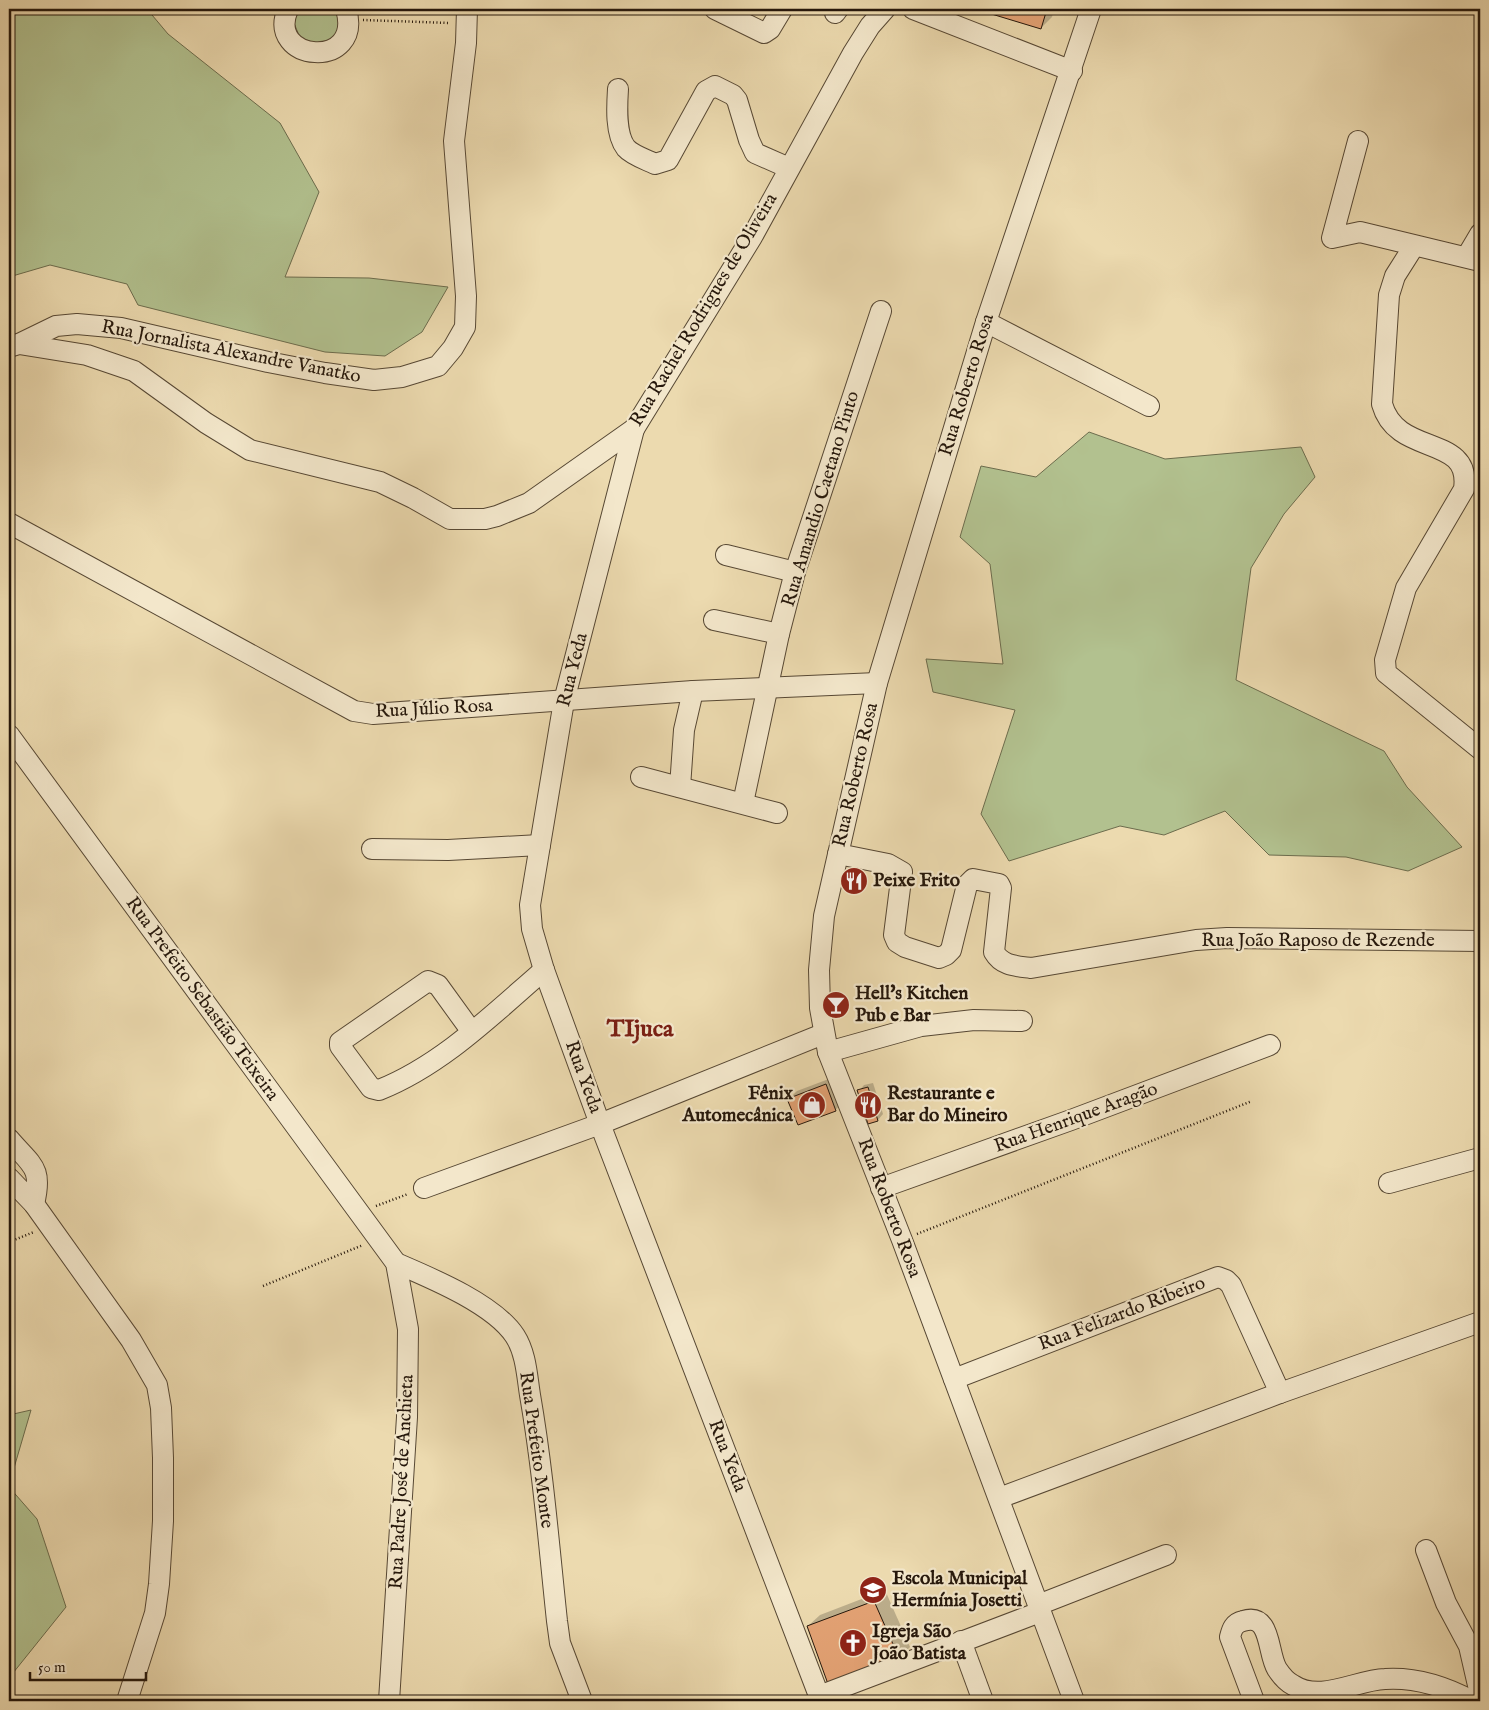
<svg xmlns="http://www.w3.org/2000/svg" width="1489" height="1710" font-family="'IM FELL English',serif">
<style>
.green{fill:#b2c18f;stroke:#6c6c4d}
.shadow{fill:#0003}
.building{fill:#e3a274;stroke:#25170b}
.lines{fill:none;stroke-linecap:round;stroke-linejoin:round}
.minor-casing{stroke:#574834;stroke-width:22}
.path{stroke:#25170b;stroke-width:2.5;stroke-dasharray:1 2.5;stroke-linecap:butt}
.minor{stroke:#f3e7cb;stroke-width:20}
.labels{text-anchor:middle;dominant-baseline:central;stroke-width:4.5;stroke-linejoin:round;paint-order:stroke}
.street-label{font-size:19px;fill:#25170b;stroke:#f3e7cb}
.poi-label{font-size:19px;font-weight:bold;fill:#25170b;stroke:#f3e7cb;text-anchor:start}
.district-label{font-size:24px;font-weight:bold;fill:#7a1f14;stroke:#f3e7cb}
</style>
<rect width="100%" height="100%" fill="#ecdaaf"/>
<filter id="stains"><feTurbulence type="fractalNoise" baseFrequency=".004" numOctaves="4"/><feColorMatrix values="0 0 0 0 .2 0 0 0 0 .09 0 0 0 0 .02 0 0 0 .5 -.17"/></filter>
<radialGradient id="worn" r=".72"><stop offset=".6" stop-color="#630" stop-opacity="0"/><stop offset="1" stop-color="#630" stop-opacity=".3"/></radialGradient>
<g class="green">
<polygon points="9,9 147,9 168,34 280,123 319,192 285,277 369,278 448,287 422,332 385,356 325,352 138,305 127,284 50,265 9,277"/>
<polygon points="298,9 338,9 340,32 322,45 300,38 294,23"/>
<polygon points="1089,432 1165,459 1301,447 1315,477 1284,514 1251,568 1236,680 1384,751 1407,787 1462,847 1408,871 1346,857 1269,855 1225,811 1164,835 1120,826 1009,861 981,814 1015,710 933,692 926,659 1003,664 990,564 960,537 981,466 1036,477"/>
<polygon points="31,1410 9,1485 9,1415"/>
<polygon points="9,1487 37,1519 66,1607 9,1678"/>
</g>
<g class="shadow">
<polygon points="979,9 1054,9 1052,17 1041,28"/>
<polygon points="855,868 863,870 856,891 852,870"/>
<polygon points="842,997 842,1007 839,1009 832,1000"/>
<polygon points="834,1077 844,1102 835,1110 789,1099 797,1091"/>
<polygon points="873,1083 883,1114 878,1120 869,1122 859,1091 864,1085"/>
<polygon points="885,1590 910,1647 899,1658 808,1626 820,1615"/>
</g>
<g class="building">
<polygon points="975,9 1047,9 1041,29"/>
<polygon points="851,869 862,872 857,893 846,890"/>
<polygon points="840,999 840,1010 834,1011 831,1000"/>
<polygon points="826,1084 836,1111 798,1125 787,1099"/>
<polygon points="868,1087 878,1121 868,1124 857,1090"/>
<polygon points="874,1601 900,1660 828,1684 807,1626"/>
</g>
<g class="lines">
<g class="minor-casing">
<g id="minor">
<path d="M 288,9 C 265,62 364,71 346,9"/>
<polyline points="715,9 764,33 770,29 782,9"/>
<polyline points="913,9 1072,71"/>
<polyline points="835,13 838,9"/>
<path d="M 618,89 C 617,105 615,134 626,148 C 632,155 647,160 655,164 L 668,160 L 706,91 L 715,86 L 733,95 L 737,100 L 749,140 L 755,153 L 789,168"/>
<polyline points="1358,141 1332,238 1360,232 1480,261"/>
<path d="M 1414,246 L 1395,276 L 1389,295 L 1382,404 C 1397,458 1472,433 1464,489 L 1406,588 L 1385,660 L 1386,673 L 1480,749"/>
<polyline points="1467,256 1480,234"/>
<polyline points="986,322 1149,406"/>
<polyline points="19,344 56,326 77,324 121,328 268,362 325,373 374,380 402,377 438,366 453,348 465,327 466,296 454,141 466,43 467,9"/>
<polyline points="9,347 19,344 87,355 134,371 206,423 250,450 380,482 413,498 450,519 485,519 497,516 529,503 634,429 752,237 853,53 870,26 885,9"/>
<polyline points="634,429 564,701 530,905 532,929 544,970 600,1124 821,1701"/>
<polyline points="9,523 354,711 373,714 693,691 877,683"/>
<polyline points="726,555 795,572"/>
<polyline points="714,620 779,634"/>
<polyline points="9,735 396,1263 408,1329 407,1417 389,1701"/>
<polyline points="641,777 777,813"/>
<polyline points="680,787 684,730 693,691"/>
<polyline points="743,803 779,634 795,572 881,311"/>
<polyline points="372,849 448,850 540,845"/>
<path d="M 838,854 L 888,864 L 902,872 L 894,935 L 897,942 L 905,947 L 939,958 L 946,955 L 951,950 L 967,885 L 973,879 L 999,884 L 1001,888 L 994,952 C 1002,966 1016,966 1031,968 L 1196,940 L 1227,938 L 1480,941"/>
<path d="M 472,1032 L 438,985 L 428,981 L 340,1042 L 340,1046 L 371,1088 L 379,1090 C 442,1065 493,1014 544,970"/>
<polyline points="828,1052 921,1026 974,1020 1022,1021"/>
<path d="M 9,1139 C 32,1166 43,1167 34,1204"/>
<polyline points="9,1178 34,1204 131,1340 157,1385 161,1408 163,1458 163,1521 159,1584 155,1613 127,1701"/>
<polyline points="1389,1183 1480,1158"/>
<polyline points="424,1188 600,1124 823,1034"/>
<polyline points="881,1188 1071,1120 1270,1045"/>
<path d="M 396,1263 C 431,1278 494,1304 515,1336 C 526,1353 527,1376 530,1395 C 543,1470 549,1546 557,1621 L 560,1643 L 582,1701"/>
<polyline points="954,1379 1218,1277 1226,1280 1231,1285 1280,1393 1480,1322"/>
<polyline points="999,1498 1280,1393"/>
<polyline points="1426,1550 1446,1603 1469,1646 1480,1694"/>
<polyline points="1038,1605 1166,1555"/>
<polyline points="961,1641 983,1701"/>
<polyline points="819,1696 1040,1612"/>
<polyline points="1074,1701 902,1240 828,1052 820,1008 819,970 824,916 877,683 986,322 1091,9"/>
<path d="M 1254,1701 L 1230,1637 C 1232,1629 1234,1623 1243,1621 C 1272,1612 1267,1653 1277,1669 C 1281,1675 1287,1682 1293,1685 C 1320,1703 1356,1680 1385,1679 C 1416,1677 1446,1687 1472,1701"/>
</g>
</g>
<g class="path">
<polyline points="363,20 450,23"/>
<polyline points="376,1206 408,1194"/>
<polyline points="917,1234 1252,1101"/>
<polyline points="9,1242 34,1232"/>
<polyline points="263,1286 363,1245"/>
</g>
<use href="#minor" class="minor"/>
</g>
<defs>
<g id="restaurant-disc" transform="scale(1.4375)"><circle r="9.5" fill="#8f2418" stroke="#f3e7cb"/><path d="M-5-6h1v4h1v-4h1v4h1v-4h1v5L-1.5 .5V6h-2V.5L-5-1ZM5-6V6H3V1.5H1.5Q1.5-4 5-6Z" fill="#fff"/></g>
<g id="bar-disc" transform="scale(1.4375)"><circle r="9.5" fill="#8f2418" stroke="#f3e7cb"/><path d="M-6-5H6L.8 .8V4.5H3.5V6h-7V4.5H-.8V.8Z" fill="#fff"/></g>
<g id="shop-disc" transform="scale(1.4375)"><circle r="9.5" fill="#8f2418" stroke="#f3e7cb"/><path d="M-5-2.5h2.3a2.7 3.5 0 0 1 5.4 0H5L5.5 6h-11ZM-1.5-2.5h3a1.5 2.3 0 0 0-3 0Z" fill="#fff"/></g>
<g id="school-disc" transform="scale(1.4375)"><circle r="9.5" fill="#8f2418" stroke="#f3e7cb"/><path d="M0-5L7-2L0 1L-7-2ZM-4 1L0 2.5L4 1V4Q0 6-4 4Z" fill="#fff"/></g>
<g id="church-disc" transform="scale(1.4375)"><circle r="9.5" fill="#8f2418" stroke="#f3e7cb"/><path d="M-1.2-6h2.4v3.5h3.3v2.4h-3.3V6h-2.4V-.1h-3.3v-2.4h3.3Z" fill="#fff"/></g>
</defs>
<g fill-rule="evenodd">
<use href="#restaurant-disc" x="854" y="881"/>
<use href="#bar-disc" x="836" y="1005"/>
<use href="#shop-disc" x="812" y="1105"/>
<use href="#restaurant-disc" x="868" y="1105"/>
<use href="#school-disc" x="873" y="1590"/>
<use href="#church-disc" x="853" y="1643"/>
</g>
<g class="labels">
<g class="street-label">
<text transform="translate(704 310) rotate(-59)">Rua Rachel Rodrigues de Oliveira</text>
<text transform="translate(231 352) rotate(11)">Rua Jornalista Alexandre Vanatko</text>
<text transform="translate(967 385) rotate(-73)">Rua Roberto Rosa</text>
<text transform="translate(821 499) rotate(-73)">Rua Amandio Caetano Pinto</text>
<text transform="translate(573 670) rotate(-76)">Rua Yeda</text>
<text transform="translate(434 709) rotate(-3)">Rua Júlio Rosa</text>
<text transform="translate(856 775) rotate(-77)">Rua Roberto Rosa</text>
<text x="1318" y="941">Rua João Raposo de Rezende</text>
<text transform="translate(202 999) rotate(54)">Rua Prefeito Sebastião Teixeira</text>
<text transform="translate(583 1077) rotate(70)">Rua Yeda</text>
<text transform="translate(1076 1118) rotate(-20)">Rua Henrique Aragão</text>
<text transform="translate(889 1208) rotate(69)">Rua Roberto Rosa</text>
<text transform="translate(1122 1314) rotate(-21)">Rua Felizardo Ribeiro</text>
<text transform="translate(536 1450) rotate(82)">Rua Prefeito Monte</text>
<text transform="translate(727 1456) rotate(69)">Rua Yeda</text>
<text transform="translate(402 1482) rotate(-87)">Rua Padre José de Anchieta</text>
</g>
<g class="poi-label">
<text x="873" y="881">Peixe Frito</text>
<text x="855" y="994">Hell's Kitchen<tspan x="855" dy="22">Pub e Bar</tspan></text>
<text x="793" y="1094" text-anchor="end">Fênix<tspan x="793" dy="22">Automecânica</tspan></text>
<text x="887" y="1094">Restaurante e<tspan x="887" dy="22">Bar do Mineiro</tspan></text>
<text x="892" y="1579">Escola Municipal<tspan x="892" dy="22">Hermínia Josetti</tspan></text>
<text x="872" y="1632">Igreja São<tspan x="872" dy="22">João Batista</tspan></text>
</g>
<g class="district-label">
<text x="640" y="1029">TIjuca</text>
</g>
</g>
<rect width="1489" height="1710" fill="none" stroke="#ecdaaf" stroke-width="30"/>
<rect x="10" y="10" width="1469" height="1690" fill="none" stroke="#25170b" stroke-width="2.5"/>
<rect x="15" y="15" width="1459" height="1680" fill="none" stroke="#25170b"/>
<path d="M30 1672v8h116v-8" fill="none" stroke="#25170b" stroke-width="2.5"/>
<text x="38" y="1672" font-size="15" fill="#25170b" stroke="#f3e7cb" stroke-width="4" paint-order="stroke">50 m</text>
<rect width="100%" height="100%" filter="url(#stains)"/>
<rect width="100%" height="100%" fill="url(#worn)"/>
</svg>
